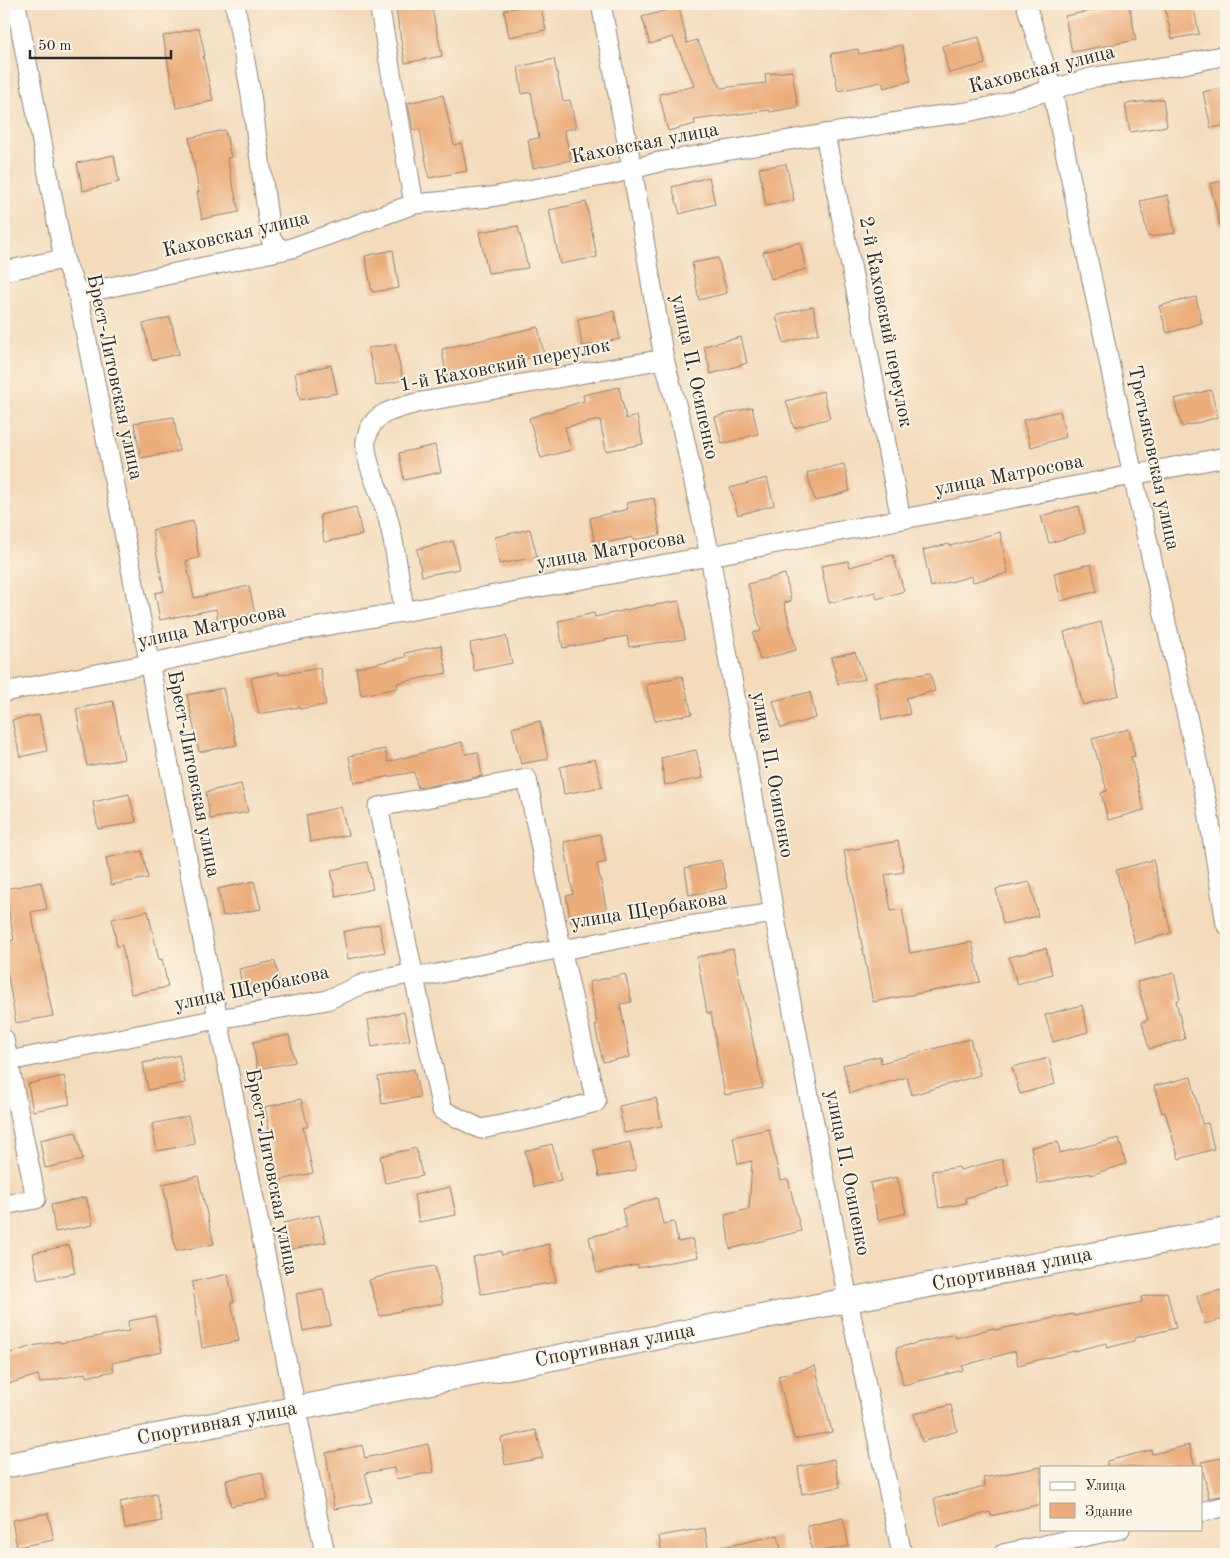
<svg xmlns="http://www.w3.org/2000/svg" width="1230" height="1558" font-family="'Old Standard TT',serif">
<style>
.building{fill:#ebad7c}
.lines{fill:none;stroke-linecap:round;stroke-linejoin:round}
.minor-casing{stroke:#8f8374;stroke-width:21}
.tertiary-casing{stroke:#8f8374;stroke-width:26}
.minor{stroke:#fff;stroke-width:19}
.tertiary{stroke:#fff;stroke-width:24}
.labels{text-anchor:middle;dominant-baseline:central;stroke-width:4;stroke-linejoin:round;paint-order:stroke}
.street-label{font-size:20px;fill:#2b2b2b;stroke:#fcf5e5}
</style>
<rect width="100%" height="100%" fill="#fcf5e5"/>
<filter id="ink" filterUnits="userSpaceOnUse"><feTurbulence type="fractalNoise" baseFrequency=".02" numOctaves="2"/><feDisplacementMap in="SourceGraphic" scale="10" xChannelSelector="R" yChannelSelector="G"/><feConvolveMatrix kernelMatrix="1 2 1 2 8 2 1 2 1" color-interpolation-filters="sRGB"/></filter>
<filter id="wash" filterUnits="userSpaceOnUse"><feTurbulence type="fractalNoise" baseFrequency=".0096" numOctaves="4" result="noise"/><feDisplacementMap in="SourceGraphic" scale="20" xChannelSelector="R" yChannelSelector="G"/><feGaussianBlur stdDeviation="1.12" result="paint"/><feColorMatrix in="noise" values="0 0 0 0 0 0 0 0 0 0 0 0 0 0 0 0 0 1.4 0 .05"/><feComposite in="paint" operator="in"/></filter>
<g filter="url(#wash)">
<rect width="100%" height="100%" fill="#f3dbbc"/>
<g id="blocks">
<g class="building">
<polygon points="395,4 431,4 442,56 405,63"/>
<polygon points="533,4 540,4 546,30 509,37 504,10"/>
<polygon points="1125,4 1129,4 1136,40 1072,52 1065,16"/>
<polygon points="1164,4 1193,4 1199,34 1172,39"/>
<polygon points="679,7 687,43 697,40 721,88 766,83 765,74 792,71 798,107 770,112 770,110 694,120 695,124 668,131 659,94 695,86 673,37 650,44 642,17"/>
<polygon points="199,28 205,56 203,56 213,101 176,108 163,36"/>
<polygon points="979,37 985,64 949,73 942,46"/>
<polygon points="902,45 911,81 884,88 882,82 838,91 831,54 858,49 859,54"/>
<polygon points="554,59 563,101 570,100 576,128 564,130 571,160 533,168 528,140 539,138 531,92 522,94 518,67"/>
<polygon points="1226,87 1226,125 1211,128 1203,92"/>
<polygon points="443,95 454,145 461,143 467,171 429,178 420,129 413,130 408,103"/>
<polygon points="1163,99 1167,126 1130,132 1125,104"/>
<polygon points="225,130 231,158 227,158 239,212 202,219 197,192 199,192 189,138"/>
<polygon points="114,155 119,182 83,191 77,163"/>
<polygon points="786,164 794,200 766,206 759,168"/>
<polygon points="709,177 715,204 680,214 672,187"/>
<polygon points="1226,180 1226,225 1220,226 1210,184"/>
<polygon points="1168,195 1175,233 1148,237 1140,201"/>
<polygon points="586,202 597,257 560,264 549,210"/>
<polygon points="518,226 528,268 488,273 479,232"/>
<polygon points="800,242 806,269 771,279 763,252"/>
<polygon points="393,250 399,288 372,292 365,256"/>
<polygon points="718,258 727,293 699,300 692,263"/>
<polygon points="1196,297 1202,323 1167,333 1159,306"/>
<polygon points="813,306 819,333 784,343 776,316"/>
<polygon points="614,311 620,339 582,346 578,319"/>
<polygon points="170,317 179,354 152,360 143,324"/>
<polygon points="538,327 544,355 483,367 484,369 446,376 442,349"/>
<polygon points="741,337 747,363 711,374 704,346"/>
<polygon points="395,344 403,380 376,386 368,348"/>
<polygon points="331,365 337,393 300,400 295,373"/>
<polygon points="619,387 626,419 637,416 643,444 606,451 600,420 565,427 571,450 541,458 529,418 584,401 583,395"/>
<polygon points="1211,390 1218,417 1182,427 1174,399"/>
<polygon points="823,391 830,418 794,428 786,401"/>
<polygon points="752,407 758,434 722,444 715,417"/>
<polygon points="1060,411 1066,437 1031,447 1023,420"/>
<polygon points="174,417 179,451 141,458 134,423"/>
<polygon points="435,445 441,472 404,480 399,453"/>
<polygon points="844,464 850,491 815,501 807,473"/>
<polygon points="767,478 774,505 738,515 730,488"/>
<polygon points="654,498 660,535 633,540 633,537 595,545 590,518 628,509 626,503"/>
<polygon points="1079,506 1085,533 1049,543 1041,516"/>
<polygon points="356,507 362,535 324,542 320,515"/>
<polygon points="193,521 199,558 186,561 194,598 249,586 255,614 218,621 216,609 160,620 155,593 164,591 152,530"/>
<polygon points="530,529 537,557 499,564 495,537"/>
<polygon points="1000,532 1008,573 973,582 972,576 931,587 923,550 949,544 950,546"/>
<polygon points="453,541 459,569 422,576 417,549"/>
<polygon points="893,555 904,591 877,599 875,592 829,603 821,566 848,561 850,567"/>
<polygon points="1091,564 1097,591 1061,601 1054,573"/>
<polygon points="785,574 791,601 784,603 796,650 760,660 753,633 761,631 748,584"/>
<polygon points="679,601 685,639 629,647 627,636 563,648 558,621 594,613 595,617 649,605 649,606"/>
<polygon points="1101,622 1119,695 1083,705 1064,632"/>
<polygon points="506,636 512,663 474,671 470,643"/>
<polygon points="441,645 447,673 397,683 398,688 361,695 356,668 406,657 405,653"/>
<polygon points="855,652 865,679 838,684 831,657"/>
<polygon points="320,668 326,705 299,709 299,707 259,714 251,678 279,672 279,675"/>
<polygon points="930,673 935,691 906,698 910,714 882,720 875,682"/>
<polygon points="682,676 692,714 655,721 646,685"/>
<polygon points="223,688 237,745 199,752 187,695"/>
<polygon points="810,692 816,718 781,728 773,701"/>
<polygon points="113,701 124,759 87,766 76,709"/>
<polygon points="39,715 47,751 20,757 12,720"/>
<polygon points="540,721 548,759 521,764 512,728"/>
<polygon points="1129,729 1135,756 1131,757 1144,810 1108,820 1101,793 1107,791 1092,739"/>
<polygon points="462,742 465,754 478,752 482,776 418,788 414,772 354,783 349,756 385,749 388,762"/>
<polygon points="696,750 703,778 665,785 661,758"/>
<polygon points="595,759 602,787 564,794 560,767"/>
<polygon points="241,784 248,812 210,819 206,792"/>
<polygon points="129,794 136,822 98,829 93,802"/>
<polygon points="341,807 348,835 310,842 306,815"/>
<polygon points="600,834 606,862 597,864 608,916 571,923 566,896 573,894 564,842"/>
<polygon points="898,841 904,872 885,875 891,911 902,909 910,953 972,942 980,982 873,1002 844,851"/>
<polygon points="142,851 148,878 111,885 106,858"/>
<polygon points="721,860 727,888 689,895 685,868"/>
<polygon points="1153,860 1171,933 1135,943 1116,870"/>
<polygon points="367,862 373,889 336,897 331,870"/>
<polygon points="254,881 261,909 223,916 218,889"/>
<polygon points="41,882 47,909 31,912 53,1016 16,1023 7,970 5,970 4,962 4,942 14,940 5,889"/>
<polygon points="1030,882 1038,916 1003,924 996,889"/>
<polygon points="148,911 159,960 162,959 168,987 131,994 122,945 117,946 112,919"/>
<polygon points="379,924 385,952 348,959 343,932"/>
<polygon points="1046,948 1052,974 1017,984 1009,957"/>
<polygon points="733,949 763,1088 725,1095 711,1013 707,1013 697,957"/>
<polygon points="275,961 281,989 244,996 239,969"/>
<polygon points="1174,973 1180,999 1176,1001 1185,1039 1149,1049 1142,1022 1148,1020 1137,982"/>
<polygon points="625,974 632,1002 620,1004 630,1057 603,1062 595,1026 597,1025 589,982"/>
<polygon points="1082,1005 1088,1032 1053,1042 1045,1015"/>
<polygon points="404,1012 410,1040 372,1047 368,1020"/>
<polygon points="289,1035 295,1062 257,1069 253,1042"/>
<polygon points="970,1039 980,1075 912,1095 907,1077 850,1093 843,1065 880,1056 881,1063"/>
<polygon points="179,1055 185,1083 148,1090 143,1063"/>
<polygon points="1049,1058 1055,1084 1020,1094 1012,1067"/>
<polygon points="414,1069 420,1097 382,1104 378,1077"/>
<polygon points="64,1076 70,1104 33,1111 28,1084"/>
<polygon points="1191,1077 1202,1124 1208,1123 1214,1149 1179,1159 1165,1112 1162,1113 1154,1086"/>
<polygon points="656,1098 662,1126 624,1133 619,1106"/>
<polygon points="301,1099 308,1127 303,1127 313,1173 276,1181 271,1154 273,1153 265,1107"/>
<polygon points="188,1116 195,1144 157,1151 152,1124"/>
<polygon points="769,1129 780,1180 788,1179 801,1231 730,1249 725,1215 749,1209 752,1161 738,1164 733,1137"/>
<polygon points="76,1132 83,1160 45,1168 40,1140"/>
<polygon points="1119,1138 1126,1164 1090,1175 1090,1173 1038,1184 1031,1147 1058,1142 1060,1153"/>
<polygon points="630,1142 636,1170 599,1177 594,1150"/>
<polygon points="552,1144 561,1181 534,1187 525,1151"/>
<polygon points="416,1148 422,1176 385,1183 380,1156"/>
<polygon points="1002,1159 1009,1186 965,1198 966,1203 939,1208 932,1171 959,1167 960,1170"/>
<polygon points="198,1176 214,1244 176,1251 163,1184"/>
<polygon points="897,1177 906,1213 878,1220 870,1183"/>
<polygon points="450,1187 456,1215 419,1222 414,1195"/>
<polygon points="86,1197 93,1225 55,1232 51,1205"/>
<polygon points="657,1198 663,1224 674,1222 678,1242 692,1239 698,1257 638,1268 637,1265 597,1273 589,1237 627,1228 622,1209"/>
<polygon points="319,1215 326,1242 288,1250 283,1223"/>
<polygon points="549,1244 556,1282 481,1294 473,1257 501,1251 501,1255"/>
<polygon points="69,1245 75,1273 38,1280 33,1253"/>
<polygon points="435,1266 443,1303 415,1308 415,1307 380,1316 369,1280 393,1273"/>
<polygon points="228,1274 234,1302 231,1302 239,1341 202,1348 192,1282"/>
<polygon points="323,1289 331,1325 303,1331 296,1294"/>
<polygon points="1226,1289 1226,1318 1205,1324 1197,1296"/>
<polygon points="1167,1292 1176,1328 1134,1338 1134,1341 1107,1348 1106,1343 1018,1365 1015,1351 962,1366 963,1370 903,1385 896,1348 955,1334 956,1338 994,1328 995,1330 1073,1314 1074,1316 1142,1302 1141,1297"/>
<polygon points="155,1316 162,1352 112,1363 114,1371 86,1377 86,1373 40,1383 38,1375 4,1385 4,1355 33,1346 59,1341 60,1343 129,1331 128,1321"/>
<polygon points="815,1366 832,1432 794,1439 778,1376"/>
<polygon points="951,1405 957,1431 922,1442 914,1414"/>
<polygon points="536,1430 543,1458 505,1465 501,1438"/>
<polygon points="428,1444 434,1472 396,1479 394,1468 365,1473 372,1502 334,1509 326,1453 362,1445 365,1458"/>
<polygon points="1189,1445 1195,1467 1107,1467 1107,1461 1151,1450 1152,1454"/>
<polygon points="1226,1457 1226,1495 1209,1498 1201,1462"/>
<polygon points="834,1459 840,1487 802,1494 798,1467"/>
<polygon points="1041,1467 1041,1504 991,1516 990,1512 941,1526 934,1499 985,1486 983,1478"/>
<polygon points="262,1472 268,1499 231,1506 226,1480"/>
<polygon points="156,1494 162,1521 125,1528 120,1502"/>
<polygon points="48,1513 54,1540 17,1547 12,1520"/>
<polygon points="843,1518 849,1546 812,1553 807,1526"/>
<polygon points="705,1528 709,1554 662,1554 659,1536"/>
<polygon points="778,1535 782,1554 720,1554 720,1548"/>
</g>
</g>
</g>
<g filter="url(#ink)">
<use href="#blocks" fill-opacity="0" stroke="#8f8374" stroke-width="1"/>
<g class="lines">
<g class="minor-casing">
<g id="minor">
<polyline points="16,4 64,259 78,294 218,1019 325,1554"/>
<polyline points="235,4 251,95 271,240 282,250"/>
<polyline points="379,4 414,204"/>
<polyline points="601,4 632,168 664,359 681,423 710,556 774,913 848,1300 902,1554"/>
<polyline points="1026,4 1052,89 1133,476 1207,805 1226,924"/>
<polyline points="825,134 901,519"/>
<polyline points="4,271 64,259"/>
<polyline points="78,294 292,248 414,204 491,197 613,174 659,162 921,118 967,112 998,105 1095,77 1184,64 1226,55"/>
<path d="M 404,612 C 400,580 396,549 388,518 C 382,495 369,473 366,449 C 365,443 367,435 369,430 C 377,411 398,409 416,403 L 664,359"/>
<polyline points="4,692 148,664 286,633 710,556 1226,457"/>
<polygon points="527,779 561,948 596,1102 530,1119 481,1129 442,1110 378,807"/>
<polyline points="4,1039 36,1199 4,1205"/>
<polyline points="4,1062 218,1019 327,1000 363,984 404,975 432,975 561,948 573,948 662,930 774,913"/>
<polyline points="1201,1512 1226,1506"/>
<polyline points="1003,1554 1120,1529"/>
</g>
</g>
<g class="tertiary-casing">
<polyline id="tertiary" points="4,1466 848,1300 1226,1230"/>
</g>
<use href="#minor" class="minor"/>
<use href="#tertiary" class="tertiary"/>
</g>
</g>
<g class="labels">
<g class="street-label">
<text transform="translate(1042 70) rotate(-14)">Каховская улица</text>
<text transform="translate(645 144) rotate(-11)">Каховская улица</text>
<text transform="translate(236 235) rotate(-13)">Каховская улица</text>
<text transform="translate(885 322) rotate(79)">2-й Каховский переулок</text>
<text transform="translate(505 366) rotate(-11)">1-й Каховский переулок</text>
<text transform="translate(114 377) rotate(78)">Брест-Литовская улица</text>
<text transform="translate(694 377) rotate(78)">улица П. Осипенко</text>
<text transform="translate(1153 458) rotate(78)">Третьяковская улица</text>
<text transform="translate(1009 476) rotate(-11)">улица Матросова</text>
<text transform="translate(611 551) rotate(-10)">улица Матросова</text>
<text transform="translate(212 627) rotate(-12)">улица Матросова</text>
<text transform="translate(193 774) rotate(79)">Брест-Литовская улица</text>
<text transform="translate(772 775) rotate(80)">улица П. Осипенко</text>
<text transform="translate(649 911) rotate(-9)">улица Щербакова</text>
<text transform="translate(252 989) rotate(-12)">улица Щербакова</text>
<text transform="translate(271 1172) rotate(79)">Брест-Литовская улица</text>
<text transform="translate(847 1173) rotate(79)">улица П. Осипенко</text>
<text transform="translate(1012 1270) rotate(-11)">Спортивная улица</text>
<text transform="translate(615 1346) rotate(-11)">Спортивная улица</text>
<text transform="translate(217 1424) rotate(-11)">Спортивная улица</text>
</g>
</g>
<rect width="1230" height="1558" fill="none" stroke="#fcf5e5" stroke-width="20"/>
<rect x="1040" y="1466" width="162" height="65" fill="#fcf5e5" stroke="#a8a49b"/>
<rect x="1050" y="1482" width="25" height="8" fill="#ffffff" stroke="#a8a49b"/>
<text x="1085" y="1490" font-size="15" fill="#2b2b2b">Улица</text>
<rect x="1050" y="1503" width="25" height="15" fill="#ebad7c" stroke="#a8a49b"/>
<text x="1085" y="1516" font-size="15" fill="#2b2b2b">Здание</text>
<path d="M30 50v8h141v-8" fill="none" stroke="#2b2b2b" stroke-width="2.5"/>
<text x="38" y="50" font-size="15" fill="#2b2b2b" stroke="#fcf5e5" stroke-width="4" paint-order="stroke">50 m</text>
</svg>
